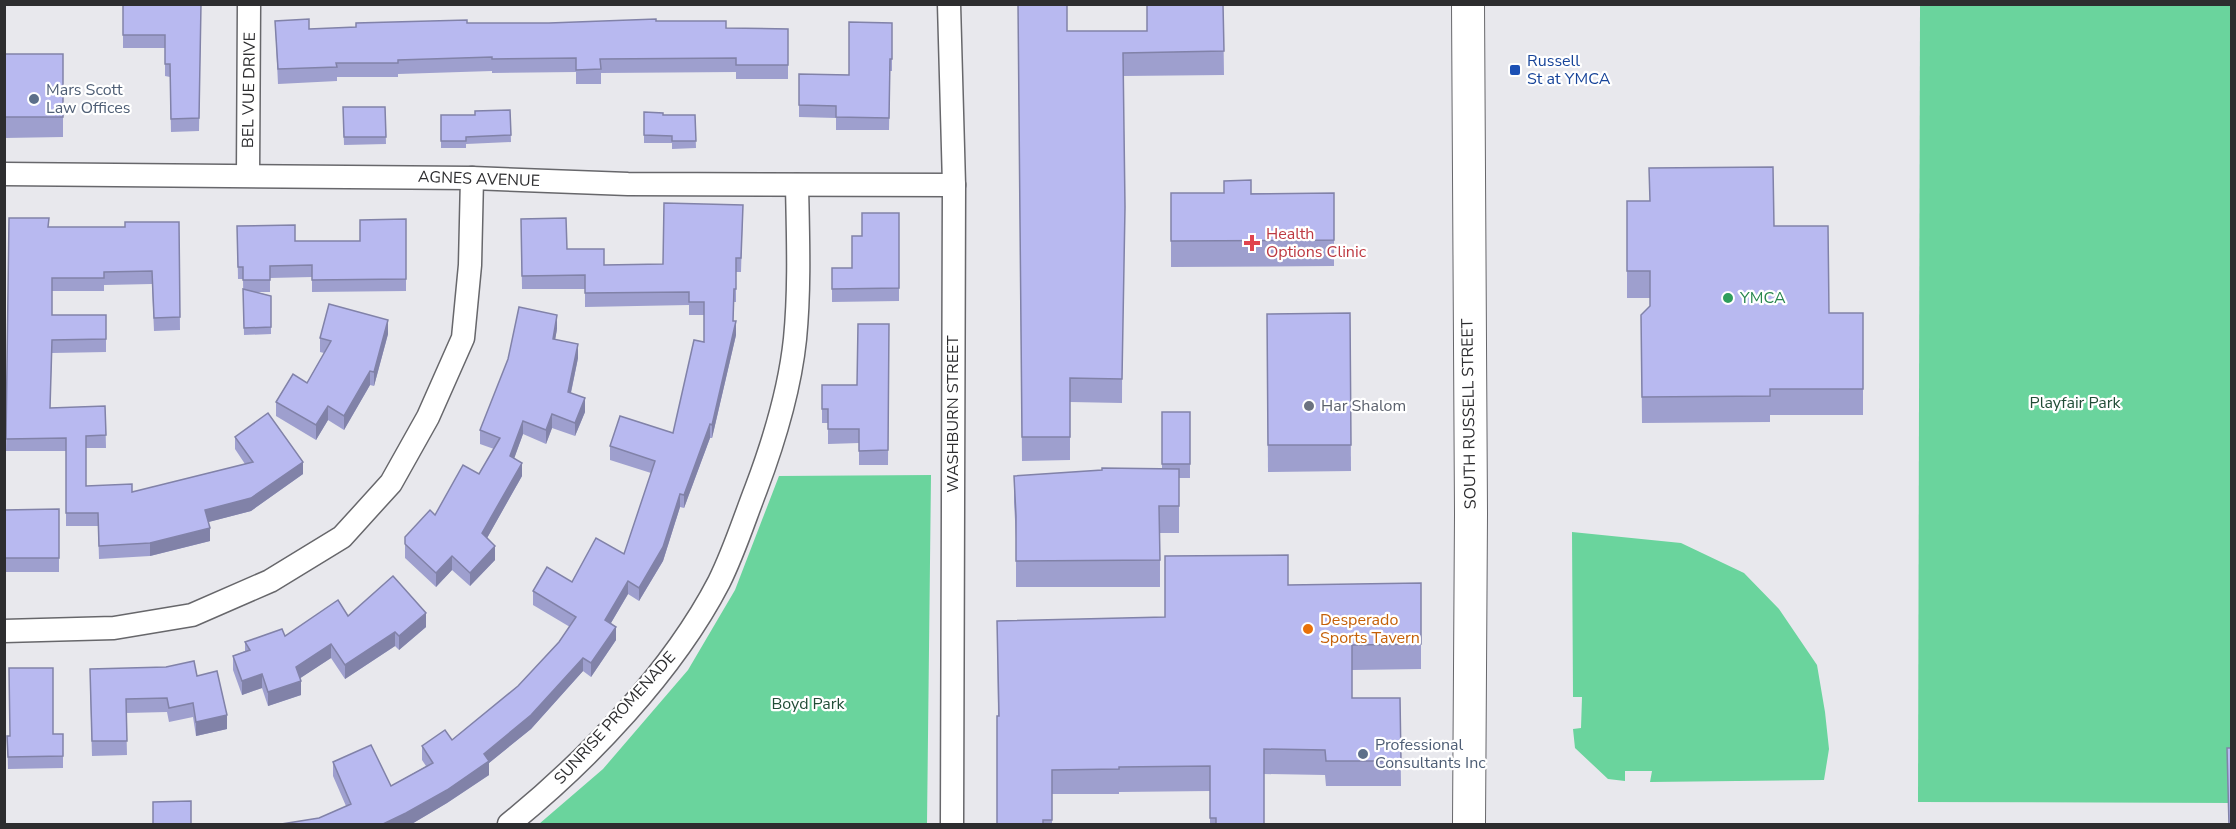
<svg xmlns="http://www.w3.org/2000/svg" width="2236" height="829" font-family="'Nunito Sans',sans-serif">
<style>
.green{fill:#6ad49d}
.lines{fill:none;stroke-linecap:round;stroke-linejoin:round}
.minor-casing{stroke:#67676b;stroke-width:25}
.secondary-casing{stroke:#67676b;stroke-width:34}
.minor{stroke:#fff;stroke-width:22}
.secondary{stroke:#fff;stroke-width:32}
.wall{fill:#9e9fce}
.shaded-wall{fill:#8182a8}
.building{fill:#b8b9f0;stroke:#8182a8;stroke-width:1.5}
.transit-dot{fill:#1a4fb4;stroke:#fff;stroke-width:2}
.service-dot{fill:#5c6f8a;stroke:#fff;stroke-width:2}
.health-dot{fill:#e0444e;stroke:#fff;stroke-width:2}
.leisure-dot{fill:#2e9e5b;stroke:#fff;stroke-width:2}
.worship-dot{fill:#6b7280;stroke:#fff;stroke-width:2}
.food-dot{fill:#e8710a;stroke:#fff;stroke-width:2}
.labels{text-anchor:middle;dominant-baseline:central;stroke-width:4.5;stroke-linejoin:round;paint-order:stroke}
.transit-label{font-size:16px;fill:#164399;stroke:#fff;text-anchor:start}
.service-label{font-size:16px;fill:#4e5e75;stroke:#fff;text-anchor:start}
.street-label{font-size:16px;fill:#2d2d2f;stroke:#fff}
.health-label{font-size:16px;fill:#be3a42;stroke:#fff;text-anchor:start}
.leisure-label{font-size:16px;fill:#27864d;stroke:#fff;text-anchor:start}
.park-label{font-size:16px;fill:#214d37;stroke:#fff}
.worship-label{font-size:16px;fill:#5b616d;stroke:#fff;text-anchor:start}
.food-label{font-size:16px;fill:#c56008;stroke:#fff;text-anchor:start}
</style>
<rect width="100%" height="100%" fill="#e8e8ed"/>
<g class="green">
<polygon points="1920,5 2231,5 2231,803 1918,802"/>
<polygon points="931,475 927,824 539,824 603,769 688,670 735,590 779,476"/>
<polygon points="1572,532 1681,543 1744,573 1779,609 1817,665 1825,712 1829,749 1824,780 1650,782 1652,771 1625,771 1625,781 1608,779 1575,748 1573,729 1581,728 1582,697 1573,697"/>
</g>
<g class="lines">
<g class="minor-casing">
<g id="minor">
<polyline points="949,4 954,185 952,824"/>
<polyline points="4,174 472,178 628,184 954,185"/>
<polyline points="248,175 249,4"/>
<polyline points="4,631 114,628 192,615 270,581 342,537 391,483 428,417 463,338 470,265 472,178"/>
<path d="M 509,824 C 587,761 673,671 719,582 C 734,552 744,520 756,489 C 773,444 790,387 795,339 C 800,288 798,236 797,185"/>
</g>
</g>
<g class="secondary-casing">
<polyline id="secondary" points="1468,4 1471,514 1469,824"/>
</g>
<use href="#minor" class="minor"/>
<use href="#secondary" class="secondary"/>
</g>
<g class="wall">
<polygon points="123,4 201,4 199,131 171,132 170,77 165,76 165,48 123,48"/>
<polygon points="1018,4 1067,31 1147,31 1223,4 1224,75 1123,76 1122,403 1070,402 1070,460 1022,461"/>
<polygon points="1757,4 1784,4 1784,6"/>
<polygon points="275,21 309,29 467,23 549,23 656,21 726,28 788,29 788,79 736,79 736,72 601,73 601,84 576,84 576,72 492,73 492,71 398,74 398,77 337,77 337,81 278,84"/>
<polygon points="892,23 892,71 890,71 889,130 836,130 836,118 799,117 799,74 849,75"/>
<polygon points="4,54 63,54 63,137 4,138"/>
<polygon points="343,107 385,107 386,144 344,145"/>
<polygon points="510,110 511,142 466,144 466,148 441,148 441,115 475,115"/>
<polygon points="644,112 663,115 695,115 696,148 672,149 672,143 644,143"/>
<polygon points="1171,193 1334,193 1334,266 1171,267"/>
<polygon points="743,205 741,272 736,272 736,302 734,302 733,321 736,335 712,438 710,438 684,508 680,507 663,561 639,601 628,594 611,623 616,640 591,677 583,671 531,729 489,763 489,775 447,803 410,825 275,825 319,818 346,806 333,776 333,762 391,786 426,766 422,760 422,746 452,740 518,686 559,642 570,627 533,605 533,591 572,582 624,554 651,473 610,460 610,446 673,433 704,342 704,315 689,315 689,305 585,307 585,289 522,289 521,219 567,249 604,265 663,264"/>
<polygon points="899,213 899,301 832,302 832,268 852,268 862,236"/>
<polygon points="9,218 48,227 125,227 179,222 180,330 154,331 152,284 104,285 104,291 52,291 52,315 106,315 106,352 52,353 50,408 105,406 106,448 86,448 86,486 132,492 245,464 235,449 235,437 303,474 251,511 208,522 210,541 150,556 99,559 98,526 66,526 66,451 6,451"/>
<polygon points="406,219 406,291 312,292 312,277 270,278 270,292 257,292 271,296 271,334 244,335 243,279 238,279 237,226 295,241 360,241"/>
<polygon points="1774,226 1829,313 1863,313 1863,415 1770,415 1770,422 1642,423 1641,315 1650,306 1650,298 1627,298 1627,227"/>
<polygon points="1350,313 1351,471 1268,472 1267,314"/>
<polygon points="889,324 888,465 859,465 859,443 828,444 828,423 822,423 822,385 857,385"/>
<polygon points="557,329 555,339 578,358 571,393 585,412 575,436 552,428 546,444 523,434 514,458 522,476 487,538 495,560 470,586 452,570 436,587 405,558 405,537 435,515 479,474 494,449 480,444 480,430"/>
<polygon points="388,334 374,386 370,385 344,430 328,420 316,440 276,416 276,402 307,383 324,353 320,352 320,338"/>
<polygon points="1162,412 1190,412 1190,478 1179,478 1179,533 1160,533 1160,587 1016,587 1016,538 1014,502 1014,476 1162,469"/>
<polygon points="59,509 59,572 4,572 4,510"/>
<polygon points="1421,583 1421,669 1352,670 1352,698 1400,698 1401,786 1326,786 1325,775 1264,774 1264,825 1210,825 1210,791 1119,792 1119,794 1052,794 1052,825 997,825 998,716 997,621 1165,617 1288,585"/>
<polygon points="348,616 426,627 399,650 395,646 345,679 331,658 300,678 301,695 268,706 262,688 242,695 233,670 233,656 245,651 245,642 285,636"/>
<polygon points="197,676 227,729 196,736 193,717 169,722 167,712 126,713 127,755 92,756 90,683"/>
<polygon points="63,734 63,768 8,769 7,736"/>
</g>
<g class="shaded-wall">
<polygon points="557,315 557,329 553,352 553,339"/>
<polygon points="388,320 388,334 374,386 374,372"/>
<polygon points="736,321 736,335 712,438 712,425"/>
<polygon points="578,344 578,358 568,406 568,392"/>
<polygon points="370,371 370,385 344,430 344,416"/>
<polygon points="585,398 585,412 575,436 575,423"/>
<polygon points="328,406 328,420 316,440 316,425"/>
<polygon points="552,414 552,428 546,444 546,430"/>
<polygon points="523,421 523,434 510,470 510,456"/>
<polygon points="710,424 710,438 684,508 684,495"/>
<polygon points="303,462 303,474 251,511 205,523 205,510"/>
<polygon points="522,463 522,476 482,547 482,533"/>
<polygon points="680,494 680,507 663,561 639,601 639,588"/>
<polygon points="210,528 210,541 150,556 150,543"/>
<polygon points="495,546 495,560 470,586 470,573"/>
<polygon points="452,556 452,570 436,587 436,573"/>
<polygon points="628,581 628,594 605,633 605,620"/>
<polygon points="426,613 426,627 399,650 399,636"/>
<polygon points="616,627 616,640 591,677 591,663"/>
<polygon points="395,632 395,646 345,679 345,665"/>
<polygon points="331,644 331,658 296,681 296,667"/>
<polygon points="583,658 583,671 531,729 489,763 489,775 447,803 410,825 381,825 484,754"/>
<polygon points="262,674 262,688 242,695 242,681"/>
<polygon points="301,681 301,695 268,706 268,692"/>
<polygon points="227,715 227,729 196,736 196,722"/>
</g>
<g class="building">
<polygon points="123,4 201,4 199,118 171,119 170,64 165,64 165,35 123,35"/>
<polygon points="1018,4 1067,4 1067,31 1147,31 1147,4 1223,4 1224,51 1123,53 1125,207 1122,379 1070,378 1070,437 1022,437"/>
<polygon points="309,19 309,29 356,27 356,23 467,20 467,23 549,23 656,19 656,21 726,21 726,28 788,29 788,65 736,65 736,58 600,59 601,69 576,70 576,58 492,59 492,57 398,60 398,63 336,63 337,67 278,69 275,21"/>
<polygon points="849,22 892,23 892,59 890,59 889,118 836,117 836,106 799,105 799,74 849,75"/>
<rect x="4" y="54" width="59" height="63"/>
<polygon points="343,107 385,107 386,137 344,137"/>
<polygon points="510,110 511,135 466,137 466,141 441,141 441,115 475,115 475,111"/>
<polygon points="644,112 663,113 663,115 695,115 696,141 672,141 672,136 644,135"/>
<polygon points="1773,167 1774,226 1828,226 1829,313 1863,313 1863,389 1770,389 1770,396 1642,397 1641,315 1650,306 1650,271 1627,271 1627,201 1650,201 1649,168"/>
<polygon points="1251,180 1251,194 1334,193 1334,240 1171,241 1171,193 1224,193 1224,181"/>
<polygon points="664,203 743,205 741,258 736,258 736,289 734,289 733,321 736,321 712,425 710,424 684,495 680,494 663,547 639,588 628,581 605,620 616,627 591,663 583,658 531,715 484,754 489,761 447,790 406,813 381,825 275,825 319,818 351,804 333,762 371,745 391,786 433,763 422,746 445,730 452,740 518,686 559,642 576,617 533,591 547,567 572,582 596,538 624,554 655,461 610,446 620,416 673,433 694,340 704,342 704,302 689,302 689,292 585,293 585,275 522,276 521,219 566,218 567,249 604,249 604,265 663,264"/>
<polygon points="862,213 899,213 899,288 832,289 832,268 852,268 852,236 862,236"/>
<polygon points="9,218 49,218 48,227 125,227 125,222 179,222 180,317 154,318 152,271 104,272 104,278 52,278 52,315 106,315 106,339 52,340 50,408 105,406 106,435 86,436 86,486 132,484 132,492 253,462 235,437 268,413 303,462 251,498 205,510 210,528 150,543 99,546 98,513 66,513 66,438 6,439"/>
<polygon points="406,219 406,279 312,280 312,265 270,266 270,280 243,280 243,267 238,267 237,226 295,225 295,241 360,241 360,220"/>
<polygon points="243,289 271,296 271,327 244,328"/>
<polygon points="329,304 388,320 374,372 370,371 344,416 328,406 316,425 276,402 293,374 307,383 331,341 320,338"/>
<polygon points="519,307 557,315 553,339 578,344 568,392 585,398 575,423 552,414 546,430 523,421 510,456 522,463 482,533 495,546 470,573 452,556 436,573 405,544 405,537 430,510 435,515 463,465 479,474 500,438 480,430 508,359"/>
<polygon points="1350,313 1351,445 1268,445 1267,314"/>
<polygon points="858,324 889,324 888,450 859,451 859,429 828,429 828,409 822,409 822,385 857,385"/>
<rect x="1162" y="412" width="28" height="52"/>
<polygon points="1102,468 1179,469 1179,506 1159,506 1160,560 1016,561 1016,516 1014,476 1102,470"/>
<polygon points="59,509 59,558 4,558 4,510"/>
<polygon points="1288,555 1288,585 1421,583 1421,644 1352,645 1352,698 1400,698 1401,761 1326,761 1325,750 1264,749 1264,825 1216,825 1216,818 1210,818 1210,766 1119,767 1119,769 1052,770 1052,820 1043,820 1043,825 997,825 997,716 999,716 997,621 1165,617 1165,556"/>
<polygon points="393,576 426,613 399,636 395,632 345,665 331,644 296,667 301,681 268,692 262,674 242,681 233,656 250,650 245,642 282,629 285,636 338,600 348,616"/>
<polygon points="194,661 197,676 217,671 227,715 196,722 193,703 169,708 167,698 126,699 127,741 92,741 90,669 166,667"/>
<polygon points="9,668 53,668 53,734 63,734 63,756 8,757 7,736 10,736"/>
<polygon points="2227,748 2232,748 2232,825 2229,825"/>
<polygon points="191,801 191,825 153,825 153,802"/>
</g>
<rect class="transit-dot" x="1509" y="64" width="12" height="12" rx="3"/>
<g class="service-dot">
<circle cx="34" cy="99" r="6"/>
<circle cx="1363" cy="754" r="6"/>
</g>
<path class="health-dot" d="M1249 234h6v6h6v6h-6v6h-6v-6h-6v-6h6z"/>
<circle class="leisure-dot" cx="1728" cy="298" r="6"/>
<circle class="worship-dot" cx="1309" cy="406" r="6"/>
<circle class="food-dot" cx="1308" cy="629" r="6"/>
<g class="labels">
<g class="transit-label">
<text x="1527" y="61">Russell<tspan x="1527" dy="18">St at YMCA</tspan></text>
</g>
<g class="service-label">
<text x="46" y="90">Mars Scott<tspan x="46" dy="18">Law Offices</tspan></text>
<text x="1375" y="745">Professional<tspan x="1375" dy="18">Consultants Inc</tspan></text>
</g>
<g class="street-label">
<text transform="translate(249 90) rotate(-89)">BEL VUE DRIVE</text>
<text transform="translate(479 179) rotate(2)">AGNES AVENUE</text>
<text transform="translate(953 414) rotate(-90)">WASHBURN STREET</text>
<text transform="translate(1469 414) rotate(-91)">SOUTH RUSSELL STREET</text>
<text transform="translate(615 718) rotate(-48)">SUNRISE PROMENADE</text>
</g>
<g class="health-label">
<text x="1266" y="234">Health<tspan x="1266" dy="18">Options Clinic</tspan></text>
</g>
<g class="leisure-label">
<text x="1740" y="298">YMCA</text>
</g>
<g class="park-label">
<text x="2075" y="403">Playfair Park</text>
<text x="808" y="704">Boyd Park</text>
</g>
<g class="worship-label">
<text x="1321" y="406">Har Shalom</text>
</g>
<g class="food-label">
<text x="1320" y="620">Desperado<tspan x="1320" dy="18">Sports Tavern</tspan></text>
</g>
</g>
<rect width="2236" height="829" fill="none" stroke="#2d2d2f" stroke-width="12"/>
</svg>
